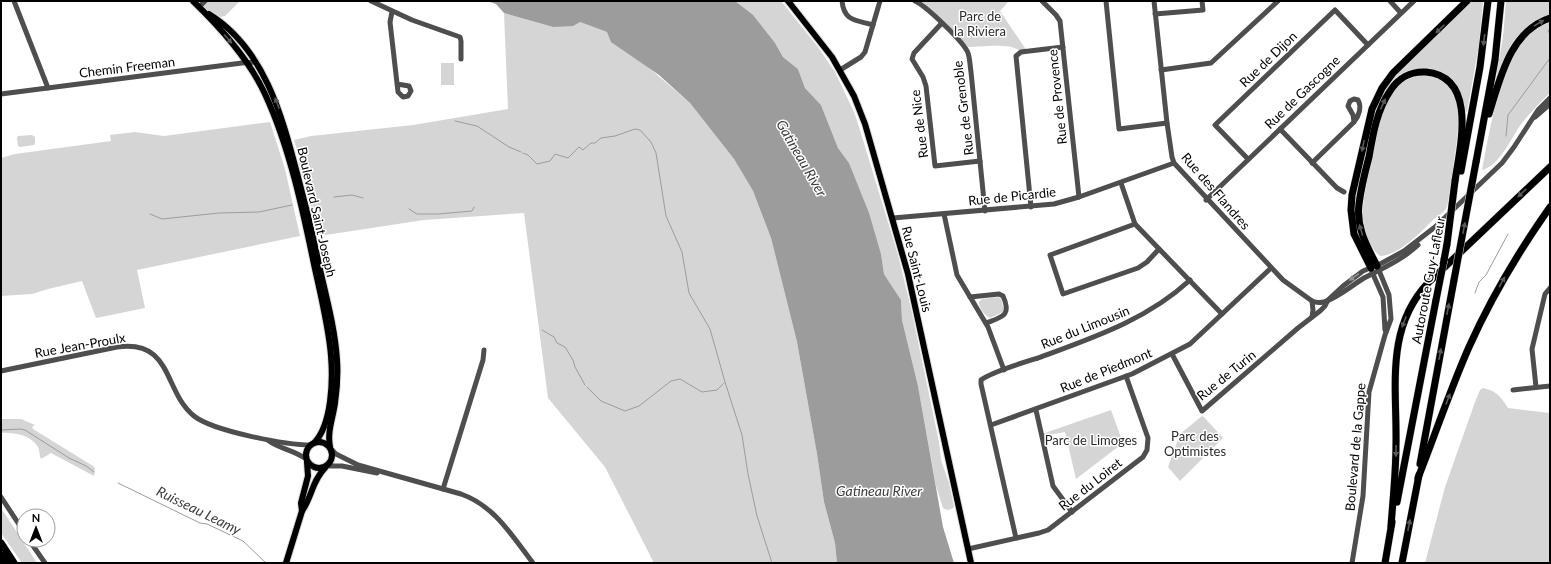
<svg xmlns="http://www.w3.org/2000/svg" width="1551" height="564" font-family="Lato,sans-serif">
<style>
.green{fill:#d5d5d5}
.water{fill:#9c9c9c}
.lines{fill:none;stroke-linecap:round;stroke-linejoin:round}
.stream{stroke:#9c9c9c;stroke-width:1}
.major-casing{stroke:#dbdbdb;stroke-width:8}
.highway-casing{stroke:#dbdbdb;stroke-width:8}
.minor{stroke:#4e4e4e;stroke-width:5}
.major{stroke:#000;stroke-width:6}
.highway{stroke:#000;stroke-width:7}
.highway-bridge-casing{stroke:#dbdbdb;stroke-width:8;stroke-linecap:butt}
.highway-bridge{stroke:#000;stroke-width:7}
.oneway{fill:#595959}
.oneway2{fill:#959595}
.labels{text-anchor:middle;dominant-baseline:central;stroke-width:3;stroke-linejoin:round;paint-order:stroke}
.park-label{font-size:13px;fill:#2c2c2c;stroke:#fff}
.street-label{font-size:13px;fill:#000;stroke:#fff}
.water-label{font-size:14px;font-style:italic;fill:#3d3d3d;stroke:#fff}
</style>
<rect width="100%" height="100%" fill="#fff"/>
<g class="green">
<polygon points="193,1 240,1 225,16 215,18"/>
<path d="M 735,1 L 781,1 L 818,47 L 835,72 L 854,112 L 860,130 L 898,255 L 911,308 L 939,442 L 941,460 L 949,483 L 954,507 C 950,510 947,511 943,508 L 936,486 L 918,386 L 902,320 L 901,300 L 884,274 L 881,254 L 849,163 L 838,148 L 821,105 L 805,88 L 798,69 L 783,57 L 775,43 Z"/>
<path d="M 921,1 L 1009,1 L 1000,11 L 1027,51 L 1021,52 C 1013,42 981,47 968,47 Z"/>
<path d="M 1470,1 L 1483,1 L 1479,45 L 1467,112 L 1464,111 C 1464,78 1428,57 1399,75 C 1393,79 1390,87 1386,93 L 1358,195 L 1361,243 L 1356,230 L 1353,205 L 1371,118 L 1387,83 Z"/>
<polygon points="1506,1 1550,1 1550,15 1538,19 1529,26 1495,83 1503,37"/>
<polygon points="504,13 553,27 580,22 607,32 690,103 734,159 753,191 771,238 797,342 817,454 824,502 835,543 837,563 654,563 605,467 548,398 524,213 424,220 319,236 298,160 300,159 294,140 311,136 413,125 508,109"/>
<path d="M 1550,21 L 1550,93 C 1540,102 1531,112 1522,123 C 1512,136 1500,166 1482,170 C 1490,129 1501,53 1536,28 C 1540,25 1546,23 1550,21 Z"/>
<rect x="441" y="63" width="13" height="22"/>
<path d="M 1423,75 C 1472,80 1457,136 1453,170 C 1451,178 1449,204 1446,209 C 1443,213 1438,216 1434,219 C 1422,231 1398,256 1380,256 C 1370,249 1363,229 1363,217 C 1362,203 1366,189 1368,175 C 1374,147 1377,114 1394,90 C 1401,81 1411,77 1423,75 Z"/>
<polygon points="270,122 285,169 300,236 137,270 145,308 96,318 82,281 48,289 32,294 1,296 1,158 15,154 111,141 110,135 135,132 164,136"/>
<polygon points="32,135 35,137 35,143 34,145 20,147 18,146 17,138 18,136"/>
<path d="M 998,297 L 1001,299 L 1004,310 L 1003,312 L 990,318 C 984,315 979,308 979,302 L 982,299 Z"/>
<path d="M 1483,388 C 1497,391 1501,397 1508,408 L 1550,413 L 1550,563 L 1425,563 L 1445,487 L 1475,402 L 1480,390 Z"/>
<polygon points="1111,410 1123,443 1076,479 1065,432 1042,436 1042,434"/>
<polygon points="1202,416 1204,417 1223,438 1180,481 1168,467 1180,434"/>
<path d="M 1,419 L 21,419 L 35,425 L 32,427 L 33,429 L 93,466 L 95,468 L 94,476 L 51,453 L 41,459 C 39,455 40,451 38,447 C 31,435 13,432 1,433 Z"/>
<polygon points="1,508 37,563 22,563 1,533"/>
</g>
<polygon class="water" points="487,1 735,1 753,15 775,43 783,57 798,69 805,88 821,105 838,148 849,163 869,213 881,254 884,274 901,300 902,320 918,386 943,527 954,563 837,563 835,543 824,502 817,454 797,342 771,238 753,191 734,159 690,103 659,75 611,42 607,32 580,22 573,26 553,27 504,13 496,4"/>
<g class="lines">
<g class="stream">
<polyline points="1548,30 1550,35"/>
<polyline points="455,121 477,126 509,147 521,152"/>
<polyline points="1506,136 1508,115 1550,58"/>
<polyline points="523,153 528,155 537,164 550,161 555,154 568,158 579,147 583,150 591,143 595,143 601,138 615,136 635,129 640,130 651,142 656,153 666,216 682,252 689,293 710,329 725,382 742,435 748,474 757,516 772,563"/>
<polyline points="334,197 352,195 363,198"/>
<polyline points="409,209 417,214 438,214 472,211 474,207"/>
<polyline points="150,214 162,219 219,213 259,212 292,205"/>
<polyline points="1475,293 1479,282 1486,275 1508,234"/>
<polyline points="542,330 554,337 557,343 565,347 573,360 575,367 585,385"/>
<polyline points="587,387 601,401 625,411 639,406 671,381 680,379 702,392 717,390 724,383"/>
<polyline points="1,430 21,429 25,430 69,458 86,466 94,472"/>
<polyline points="118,483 200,523 207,524 243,541 266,563"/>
</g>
<g class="major-casing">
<g id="major">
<path d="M 193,1 C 221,28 249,59 265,94 C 290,148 303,211 315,269 C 321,296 329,329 331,356 C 333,380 332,425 314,443"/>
<polyline points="788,1 832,57 854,96 865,124 908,274 971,563"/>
<path d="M 209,14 C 265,49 282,116 298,177 C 306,206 313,235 319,265 C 326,296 335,328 337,360 C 338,374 337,389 335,403 C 333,418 327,431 330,447"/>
<circle cx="319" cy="455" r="13"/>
<path d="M 302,511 C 312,497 312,481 325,468"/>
<polyline points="286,563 302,511 301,503 308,476 307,462"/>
</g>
</g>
<g class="highway-casing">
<g id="highway">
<path d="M 1489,114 C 1500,79 1510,31 1550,18"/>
<polyline points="1476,162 1495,60 1501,1"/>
<polyline points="1461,171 1480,67 1488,1"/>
<polyline points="1444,260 1447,244"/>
<path d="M 1377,266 C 1367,246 1356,228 1359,204 C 1361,188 1365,172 1369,157 C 1373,134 1377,110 1390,91 C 1398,78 1411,71 1426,72 C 1478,77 1460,147 1455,181"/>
<polyline points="1371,268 1354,234 1351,210 1352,195 1372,109 1382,88 1393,73 1467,1"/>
<polyline points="1420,464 1454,280"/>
<path d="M 1418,478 C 1435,435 1450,390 1469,347 C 1491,298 1519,251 1550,207"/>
<polyline points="1397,502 1436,300"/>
<path d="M 1391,526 C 1393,499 1396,472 1396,444 C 1397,387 1385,329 1428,283 L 1550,167"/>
<polyline points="1,543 14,563"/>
<polyline points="1,555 7,563"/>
<polyline points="1385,563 1392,522"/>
<polyline points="1402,563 1419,475"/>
</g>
</g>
<g class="minor">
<polyline points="14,1 48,88"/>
<polyline points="371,1 412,20 460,37 461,41 461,59"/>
<path d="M 842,1 C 844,22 857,20 873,25"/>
<path d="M 915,1 C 926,6 964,42 968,53 C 970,59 970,66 971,72 L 985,211"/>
<polyline points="1042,1 1056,15 1060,21 1079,197"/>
<polyline points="1106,1 1119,129 1167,123"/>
<path d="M 1154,1 L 1167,123 L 1172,157 L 1174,163 L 1283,280 L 1312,301 C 1316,303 1319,303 1324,302 C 1339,297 1351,286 1364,278 C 1383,268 1402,260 1418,245"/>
<polyline points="1390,1 1401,13"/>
<polyline points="199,7 205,1"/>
<polyline points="392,12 390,22 398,92 403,97 408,96 411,91 409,86 397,84"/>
<polyline points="1155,14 1203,10 1202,1"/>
<polyline points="941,24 914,53 912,59 923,77 926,86 935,166 980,161"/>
<polyline points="840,70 861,57 865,52 880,1"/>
<polyline points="1161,70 1211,63 1278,1"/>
<polyline points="1,94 242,63 256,62"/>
<polyline points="1535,117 1550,104"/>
<polyline points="1280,129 1337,188 1344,192"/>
<polyline points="1248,159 1215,125 1335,10 1368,45"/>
<path d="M 1312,163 L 1354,122 C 1359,116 1362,107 1358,100 L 1354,99 L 1350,101 L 1348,106 L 1353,115 L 1354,122"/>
<polyline points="1121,183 1135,224 1222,314"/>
<polyline points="1206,200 1414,1"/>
<polyline points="1031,207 1016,56 1021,52 1063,47"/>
<polyline points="944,214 957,275 988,327 1004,370"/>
<polyline points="893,218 1054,204 1079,197 1174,163"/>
<polyline points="1135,224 1050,255 1063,294 1138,268 1147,262 1159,249"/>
<polyline points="1372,272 1383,297 1385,330"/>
<path d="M 970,297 L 999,294 L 1003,296 C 1012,316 1002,317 986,323"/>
<polyline points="1312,317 1313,310 1312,301"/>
<polyline points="1172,354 1202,411 1298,328 1320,311 1325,306 1328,300 1343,286 1363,271 1382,263 1404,251 1435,227 1502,163 1514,147 1538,110 1550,98"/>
<path d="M 1,371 L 117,347 C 173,339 163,391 194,416 C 213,431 285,445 311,445"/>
<polyline points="1536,387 1532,349 1545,294 1550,288"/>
<polyline points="1513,390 1550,386"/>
<polyline points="1036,410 1053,486 1072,512"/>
<polyline points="991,425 1132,374 1190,344 1271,268"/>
<path d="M 269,441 C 280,449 294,450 306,459"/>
<path d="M 332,450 L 336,454 L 358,465 L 461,494 C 495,506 512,536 533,563"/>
<polyline points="327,466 342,466 377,473"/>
<polyline points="443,489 483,360 484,350"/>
<polyline points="1,497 24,532"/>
<path d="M 1016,538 L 981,384 L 981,380 C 991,372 1025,362 1038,358 C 1092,338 1147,320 1190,280"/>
<polyline points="29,540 45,563"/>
<polyline points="968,549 1039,533 1048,530 1143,457 1147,450 1148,438 1126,376"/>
<polyline points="1352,563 1363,496 1369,392 1385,335 1391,319 1389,295 1378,268"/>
</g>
<use href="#major" class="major"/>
<use href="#highway" class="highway"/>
<g class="highway-bridge-casing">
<g id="highway-bridge">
<polyline points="1447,244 1455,181"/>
<polyline points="1454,280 1476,162"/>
<polyline points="1436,300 1444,260"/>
</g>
</g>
<use href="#highway-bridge" class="highway-bridge"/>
</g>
<defs><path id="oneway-solid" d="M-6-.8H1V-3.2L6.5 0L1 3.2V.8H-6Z"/></defs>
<g class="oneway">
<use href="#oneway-solid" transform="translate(1539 23) rotate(-31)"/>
<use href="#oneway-solid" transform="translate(1440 29) rotate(136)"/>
<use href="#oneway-solid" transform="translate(228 39) rotate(49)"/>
<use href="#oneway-solid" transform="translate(1484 40) rotate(97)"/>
<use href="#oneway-solid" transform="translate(277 103) rotate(-111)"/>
<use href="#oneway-solid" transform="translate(1383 104) rotate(-65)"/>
<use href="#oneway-solid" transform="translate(1363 146) rotate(102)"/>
<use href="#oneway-solid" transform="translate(1522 193) rotate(137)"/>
<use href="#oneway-solid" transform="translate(1464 228) rotate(-79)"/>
<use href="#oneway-solid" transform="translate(1361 230) rotate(-106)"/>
<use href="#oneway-solid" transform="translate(1502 282) rotate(-61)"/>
<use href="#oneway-solid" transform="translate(1448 309) rotate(-79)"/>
<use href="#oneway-solid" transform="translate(1404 322) rotate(111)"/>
<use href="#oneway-solid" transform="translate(1440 354) rotate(-79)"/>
<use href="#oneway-solid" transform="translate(1448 399) rotate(-69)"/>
<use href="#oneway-solid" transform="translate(1396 451) rotate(91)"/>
<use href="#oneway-solid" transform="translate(1409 525) rotate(-79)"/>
</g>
<use class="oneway2" href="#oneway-solid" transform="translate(1354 277) rotate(145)"/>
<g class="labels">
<g class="park-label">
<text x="980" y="16">Parc de<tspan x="980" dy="15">la Riviera</tspan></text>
<text x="1195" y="436">Parc des<tspan x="1195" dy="15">Optimistes</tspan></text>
<text x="1091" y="440">Parc de Limoges</text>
</g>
<g class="street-label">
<text transform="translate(1268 59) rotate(-44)">Rue de Dijon</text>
<text transform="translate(127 67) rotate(-7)">Chemin Freeman</text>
<text transform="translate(1302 92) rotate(-44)">Rue de Gascogne</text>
<text transform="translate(1057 97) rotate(-96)">Rue de Provence</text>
<text transform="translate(963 108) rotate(-97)">Rue de Grenoble</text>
<text transform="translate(919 124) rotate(-97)">Rue de Nice</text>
<text transform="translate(1216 191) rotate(49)">Rue des Flandres</text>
<text transform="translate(1012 196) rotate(-6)">Rue de Picardie</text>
<text transform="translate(317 212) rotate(77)">Boulevard Saint-Joseph</text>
<text transform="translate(917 269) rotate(76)">Rue Saint-Louis</text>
<text transform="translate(1428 280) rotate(-79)">Autoroute Guy-Lafleur</text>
<text transform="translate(1085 327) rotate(-22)">Rue du Limousin</text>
<text transform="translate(80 345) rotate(-10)">Rue Jean-Proulx</text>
<text transform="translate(1106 370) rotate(-22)">Rue de Piedmont</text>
<text transform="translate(1226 375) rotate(-39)">Rue de Turin</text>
<text transform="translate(1355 447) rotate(-85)">Boulevard de la Gappe</text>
<text transform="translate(1090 484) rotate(-38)">Rue du Loiret</text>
</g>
<g class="water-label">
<text transform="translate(802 158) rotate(60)">Gatineau River</text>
<text x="879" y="490">Gatineau River</text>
<text transform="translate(199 510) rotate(26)">Ruisseau Leamy</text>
</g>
</g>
<rect width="1551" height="564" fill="none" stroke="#000000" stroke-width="4"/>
<g transform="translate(36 528)"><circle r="19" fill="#ffffff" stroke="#999999"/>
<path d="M0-3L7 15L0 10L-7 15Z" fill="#000000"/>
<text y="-6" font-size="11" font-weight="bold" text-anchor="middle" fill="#000000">N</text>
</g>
</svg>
